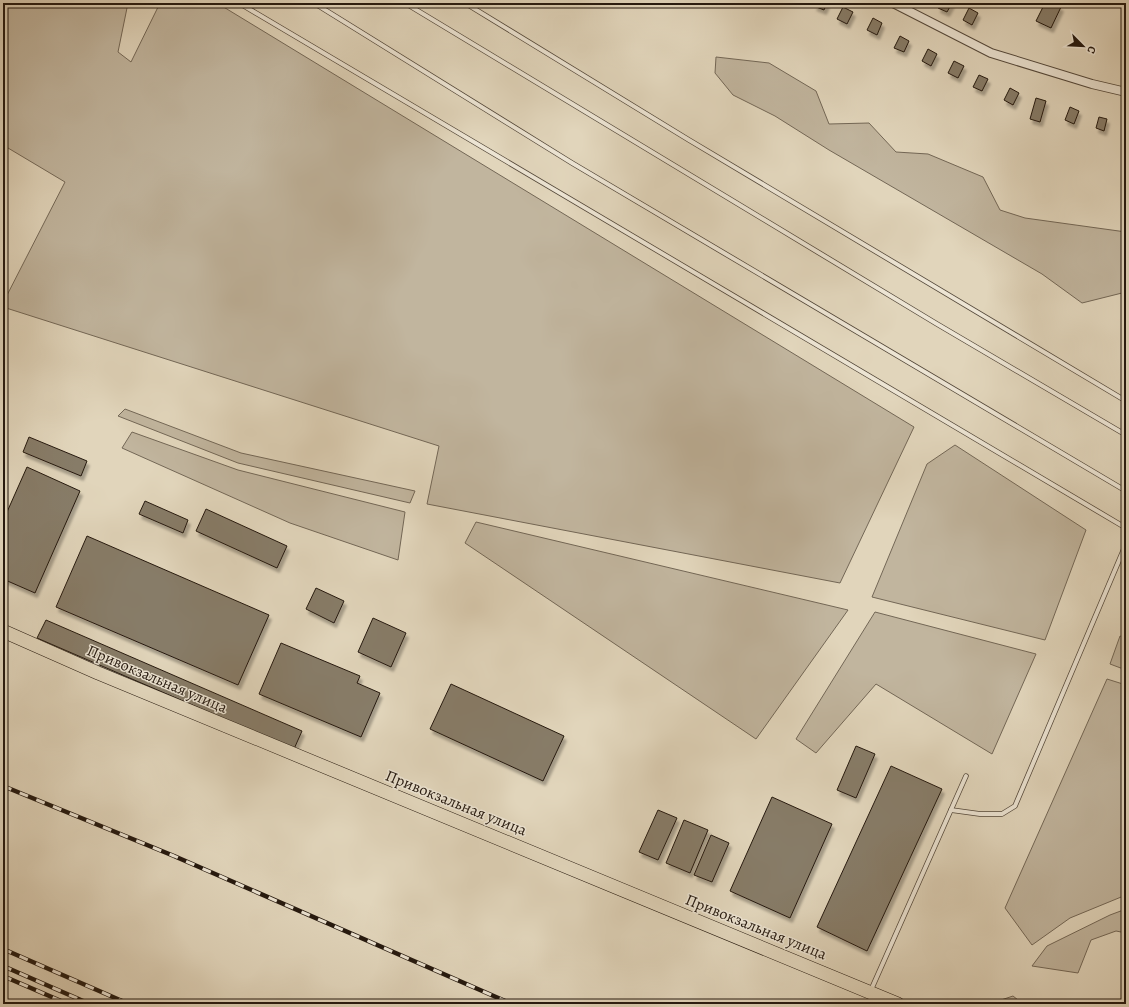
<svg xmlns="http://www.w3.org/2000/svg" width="1129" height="1007" font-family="Alegreya,serif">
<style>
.green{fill:#c1b59e;stroke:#736756}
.building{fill:#877b68;stroke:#25190f;filter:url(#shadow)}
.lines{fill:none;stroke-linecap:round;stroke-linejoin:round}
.lane-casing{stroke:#54483a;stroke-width:5.5}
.street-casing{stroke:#54483a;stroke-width:10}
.primary-casing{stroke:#25190f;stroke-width:14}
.lane{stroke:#ece4d3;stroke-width:4}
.street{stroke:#ece4d3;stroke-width:8}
.primary{stroke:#e1d5bb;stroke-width:13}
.rail-casing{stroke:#25190f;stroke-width:4.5}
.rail{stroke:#ece4d3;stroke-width:3;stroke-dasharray:9;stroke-linecap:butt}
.labels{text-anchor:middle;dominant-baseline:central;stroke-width:3;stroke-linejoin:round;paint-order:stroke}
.street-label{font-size:16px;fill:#25190f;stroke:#ece4d3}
</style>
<defs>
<filter id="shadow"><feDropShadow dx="2.5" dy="4.5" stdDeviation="1" flood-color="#0004"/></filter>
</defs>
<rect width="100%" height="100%" fill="#e1d5bb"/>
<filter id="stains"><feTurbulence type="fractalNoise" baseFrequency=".005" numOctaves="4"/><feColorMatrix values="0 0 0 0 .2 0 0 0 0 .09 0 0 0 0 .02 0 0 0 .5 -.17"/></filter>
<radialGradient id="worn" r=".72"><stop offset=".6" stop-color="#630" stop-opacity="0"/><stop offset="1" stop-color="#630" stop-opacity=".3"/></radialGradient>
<g class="green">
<polygon points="3,3 128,3 118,52 131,62 160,3 217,3 914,427 840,583 427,504 439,446 3,307 3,303 65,182 3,145"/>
<polygon points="716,57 769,63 816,91 829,124 869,123 896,152 928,154 983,177 1000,210 1025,218 1126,232 1126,292 1082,303 1042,274 829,150 775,116 733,95 715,73"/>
<polygon points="125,409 241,453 415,491 410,503 238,463 118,416"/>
<polygon points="132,432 238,470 405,512 398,560 290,523 122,448"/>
<polygon points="955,445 1086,530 1045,640 872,597 927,464"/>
<polygon points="476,522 848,610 756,739 465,543"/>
<polygon points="875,612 1036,654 992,754 876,684 816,753 796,739"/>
<polygon points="1120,636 1126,638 1126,670 1110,664"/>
<polygon points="1107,679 1126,685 1126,895 1070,918 1032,945 1005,908"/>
<polygon points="1126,909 1126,933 1116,931 1091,940 1078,973 1032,966 1047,946 1110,915"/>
<polygon points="1013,996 1023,1004 994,1004 995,1002"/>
</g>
<g class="building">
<polygon points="816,3 827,3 824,10 814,6"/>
<polygon points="940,3 952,3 947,12 938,8"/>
<polygon points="1045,3 1054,3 1061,7 1051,28 1036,21"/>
<polygon points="843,7 853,12 847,24 837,19"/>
<polygon points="969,8 978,13 972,25 963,20"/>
<polygon points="873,18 882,23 877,35 867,30"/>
<polygon points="900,36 909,41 904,52 894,48"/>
<polygon points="928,49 937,54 931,66 922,61"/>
<polygon points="954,61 964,66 958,78 948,73"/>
<polygon points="979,75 988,79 982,91 973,87"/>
<polygon points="1010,88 1019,93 1013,105 1004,100"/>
<polygon points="1036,98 1046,101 1040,122 1030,119"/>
<polygon points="1070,107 1079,111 1074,124 1065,120"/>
<polygon points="1099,117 1107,119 1104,131 1096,128"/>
<polygon points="29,437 87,461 81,476 23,452"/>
<polygon points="27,467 80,491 35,593 3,579 3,521"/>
<polygon points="145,501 188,520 183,533 139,514"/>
<polygon points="206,509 287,546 277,568 196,531"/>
<polygon points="87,536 269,615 238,685 56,607"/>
<polygon points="316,588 344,601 334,623 306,609"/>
<polygon points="373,618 406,633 391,667 358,652"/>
<polygon points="46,620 302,731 294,749 37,638"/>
<polygon points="281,643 360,676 357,683 380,693 361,737 259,694"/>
<polygon points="451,684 564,736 543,781 430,729"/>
<polygon points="856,746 875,754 856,798 837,790"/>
<polygon points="891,766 942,789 867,951 817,927"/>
<polygon points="772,797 832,824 790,918 730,891"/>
<polygon points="658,810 677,818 658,860 639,852"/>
<polygon points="684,820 708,830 690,873 666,863"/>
<polygon points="711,835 729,843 712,882 694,875"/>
</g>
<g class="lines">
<g class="lane-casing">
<g id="lane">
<polyline points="239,3 1126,528"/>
<polyline points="314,3 572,163 1126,491"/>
<polyline points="405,3 937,324 1126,435"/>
<polyline points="465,3 689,140 1126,401"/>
<polyline points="951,810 980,814 1002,814 1015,806 1126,544"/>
<polyline points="871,990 966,776"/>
</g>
</g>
<g class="street-casing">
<polyline id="street" points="893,3 991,53 1092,84 1126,92"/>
</g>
<g class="primary-casing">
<polyline id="primary" points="3,631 98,673 898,1004"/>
</g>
<use href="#lane" class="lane"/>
<use href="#street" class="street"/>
<use href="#primary" class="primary"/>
<g class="rail-casing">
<g id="rail">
<polyline points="3,786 174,856 512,1004"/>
<polyline points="3,949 129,1004"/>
<polyline points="3,966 90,1004"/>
<polyline points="3,976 68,1004"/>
</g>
</g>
<use href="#rail" class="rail"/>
</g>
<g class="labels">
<g class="street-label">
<text transform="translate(157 679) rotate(23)">Привокзальная улица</text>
<text transform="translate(456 803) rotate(22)">Привокзальная улица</text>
<text transform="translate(756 927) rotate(22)">Привокзальная улица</text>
</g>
</g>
<rect width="1129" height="1007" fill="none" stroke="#e1d5bb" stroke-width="16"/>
<rect x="4" y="4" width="1121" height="999" fill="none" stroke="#25190f" stroke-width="2"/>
<rect x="8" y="8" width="1113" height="991" fill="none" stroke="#25190f"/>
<g transform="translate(1083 46) rotate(114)" stroke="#ece4d3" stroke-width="3" paint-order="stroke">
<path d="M0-3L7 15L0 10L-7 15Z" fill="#25190f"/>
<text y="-6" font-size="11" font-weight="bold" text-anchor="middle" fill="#25190f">С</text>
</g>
<rect width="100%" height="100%" filter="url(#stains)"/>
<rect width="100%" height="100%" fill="url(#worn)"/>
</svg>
